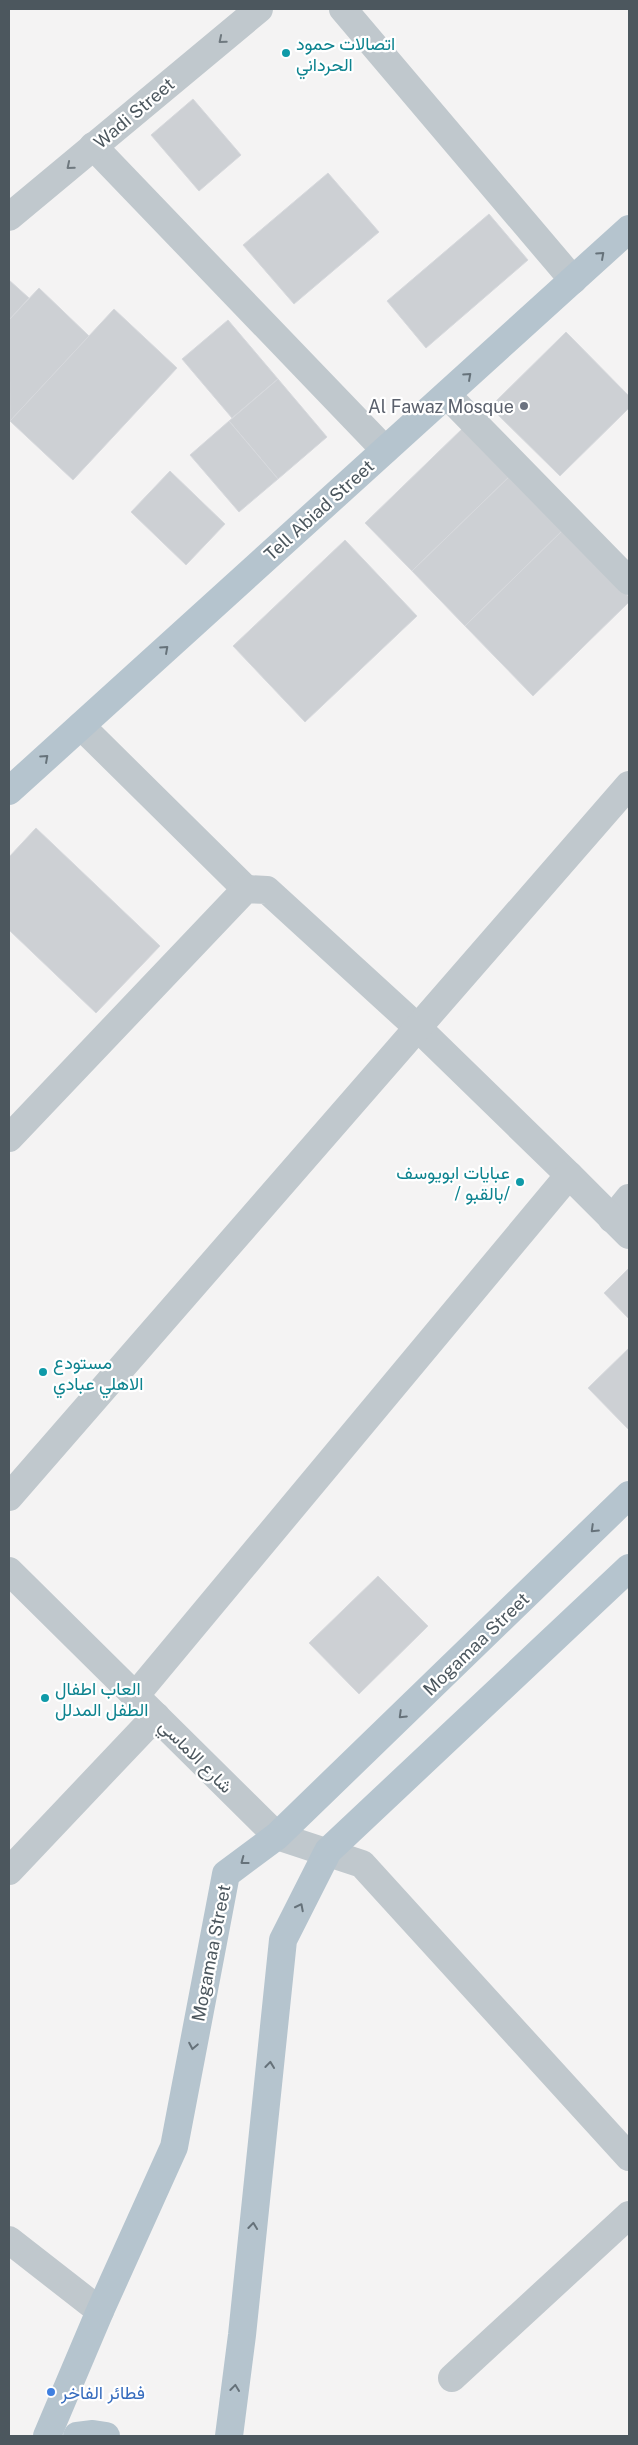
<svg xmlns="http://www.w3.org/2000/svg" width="638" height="2445" font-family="'Public Sans',Vazirmatn,sans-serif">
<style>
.building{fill:#cdd0d4;stroke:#d7d9dd}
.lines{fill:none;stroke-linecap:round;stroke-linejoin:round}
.minor{stroke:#c0c8cd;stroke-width:28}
.major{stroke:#b5c4ce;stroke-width:28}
.oneway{stroke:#6f797f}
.oneway2{stroke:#66727a}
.culture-dot{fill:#0f9aa8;stroke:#fff;stroke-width:2}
.worship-dot{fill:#6b7280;stroke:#fff;stroke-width:2}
.shop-dot{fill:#3f7fe0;stroke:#fff;stroke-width:2}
.labels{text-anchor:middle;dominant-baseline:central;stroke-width:4.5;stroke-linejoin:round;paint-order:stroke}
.culture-label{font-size:18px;fill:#0d838f;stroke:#fff;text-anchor:start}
.street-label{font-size:18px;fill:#4c575e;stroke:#fff}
.worship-label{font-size:18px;fill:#5b616d;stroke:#fff;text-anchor:end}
.shop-label{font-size:18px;fill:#366cbe;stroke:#fff;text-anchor:start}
</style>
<rect width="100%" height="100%" fill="#f4f3f3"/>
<g class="building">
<polygon points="193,99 241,155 199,191 151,135"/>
<polygon points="328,173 379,232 294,304 243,245"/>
<polygon points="489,214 528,260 426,348 387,301"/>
<polygon points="9,280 29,298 9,320"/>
<polygon points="39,288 89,336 10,421 9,320"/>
<polygon points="114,309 177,368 73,480 10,421"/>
<polygon points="228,320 278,379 232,418 182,359"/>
<polygon points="566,332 629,396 629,408 560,476 490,407"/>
<polygon points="278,379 327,437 278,479 229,421"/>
<polygon points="229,421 278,479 239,512 190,455"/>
<polygon points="464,427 511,475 412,571 365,523"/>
<polygon points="170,471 225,524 186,565 131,512"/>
<polygon points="511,475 564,529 465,626 412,571"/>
<polygon points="564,529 629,597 629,602 533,696 465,626"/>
<polygon points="345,540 417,616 305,722 233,646"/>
<polygon points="36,828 160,946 96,1013 9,930 9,857"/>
<polygon points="629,1268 629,1319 604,1293"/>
<polygon points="629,1348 629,1430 588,1388"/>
<polygon points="378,1576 428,1626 359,1694 309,1643"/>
</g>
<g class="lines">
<g class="minor">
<polyline points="343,9 573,280"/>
<polyline points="93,146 385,450"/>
<polyline points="9,217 259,9"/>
<polyline points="447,395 629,581"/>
<polyline points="81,726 246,889"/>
<polyline points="9,1138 246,889 267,890 418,1028 569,1175"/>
<polyline points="612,1219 629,1198"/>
<polyline points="9,1497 629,785"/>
<polyline points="9,1571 277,1836 362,1864 629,2157"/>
<polyline points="135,1696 569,1175 629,1235"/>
<polyline points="9,1871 156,1716"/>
<polyline points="9,2240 100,2311"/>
<polyline points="452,2378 629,2215"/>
</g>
<g class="major">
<polyline points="9,791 629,229"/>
<polyline points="47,2436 100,2311 174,2147 226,1874 277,1836 629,1495"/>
<polyline points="77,2436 93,2434 106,2436"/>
<polyline points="229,2436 242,2335 283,1940 328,1851 629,1568"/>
</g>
</g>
<defs><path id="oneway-chevron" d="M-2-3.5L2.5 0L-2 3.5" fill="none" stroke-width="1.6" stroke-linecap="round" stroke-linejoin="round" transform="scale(1.25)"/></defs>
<g class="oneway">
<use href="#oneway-chevron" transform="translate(222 40) rotate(140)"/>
<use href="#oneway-chevron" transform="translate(70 166) rotate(140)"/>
</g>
<g class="oneway2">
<use href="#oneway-chevron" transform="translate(601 255) rotate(-42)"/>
<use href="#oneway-chevron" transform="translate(468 376) rotate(-42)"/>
<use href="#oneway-chevron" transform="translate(165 649) rotate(-42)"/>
<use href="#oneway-chevron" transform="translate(45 758) rotate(-42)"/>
<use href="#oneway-chevron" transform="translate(594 1529) rotate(136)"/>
<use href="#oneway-chevron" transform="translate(402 1715) rotate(136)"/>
<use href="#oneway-chevron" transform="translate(244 1861) rotate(143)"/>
<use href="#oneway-chevron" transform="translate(300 1907) rotate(-63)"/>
<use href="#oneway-chevron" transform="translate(193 2046) rotate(101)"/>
<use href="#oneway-chevron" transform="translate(270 2065) rotate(-84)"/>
<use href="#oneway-chevron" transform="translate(253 2226) rotate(-84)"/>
<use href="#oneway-chevron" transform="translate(235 2388) rotate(-83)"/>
</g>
<g class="culture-dot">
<circle cx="286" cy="53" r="5"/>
<circle cx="520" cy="1182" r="5"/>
<circle cx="43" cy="1372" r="5"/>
<circle cx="45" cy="1698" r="5"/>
</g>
<circle class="worship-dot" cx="524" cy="406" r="5"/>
<circle class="shop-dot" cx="51" cy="2392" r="5"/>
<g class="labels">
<g class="culture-label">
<text x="296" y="43">اتصالات حمود<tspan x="296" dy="21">الحرداني</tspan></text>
<text x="510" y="1172" text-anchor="end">عبايات ابويوسف<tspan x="510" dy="21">/ بالقبو/</tspan></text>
<text x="53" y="1362">مستودع<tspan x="53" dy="21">الاهلي عبادي</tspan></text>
<text x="55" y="1688">العاب اطفال<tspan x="55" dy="21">الطفل المدلل</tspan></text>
</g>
<g class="street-label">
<text transform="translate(134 113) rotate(-40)">Wadi Street</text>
<text transform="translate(319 510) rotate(-42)">Tell Abiad Street</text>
<text transform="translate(476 1644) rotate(-44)">Mogamaa Street</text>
<text transform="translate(196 1756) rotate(45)">شارع الاماسي</text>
<text transform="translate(211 1953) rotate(-79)">Mogamaa Street</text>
</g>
<g class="worship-label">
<text x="514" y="406">Al Fawaz Mosque</text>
</g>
<g class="shop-label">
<text x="61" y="2392">فطائر الفاخر</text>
</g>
</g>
<rect width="638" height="2445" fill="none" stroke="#4c575e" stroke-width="20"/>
</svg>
